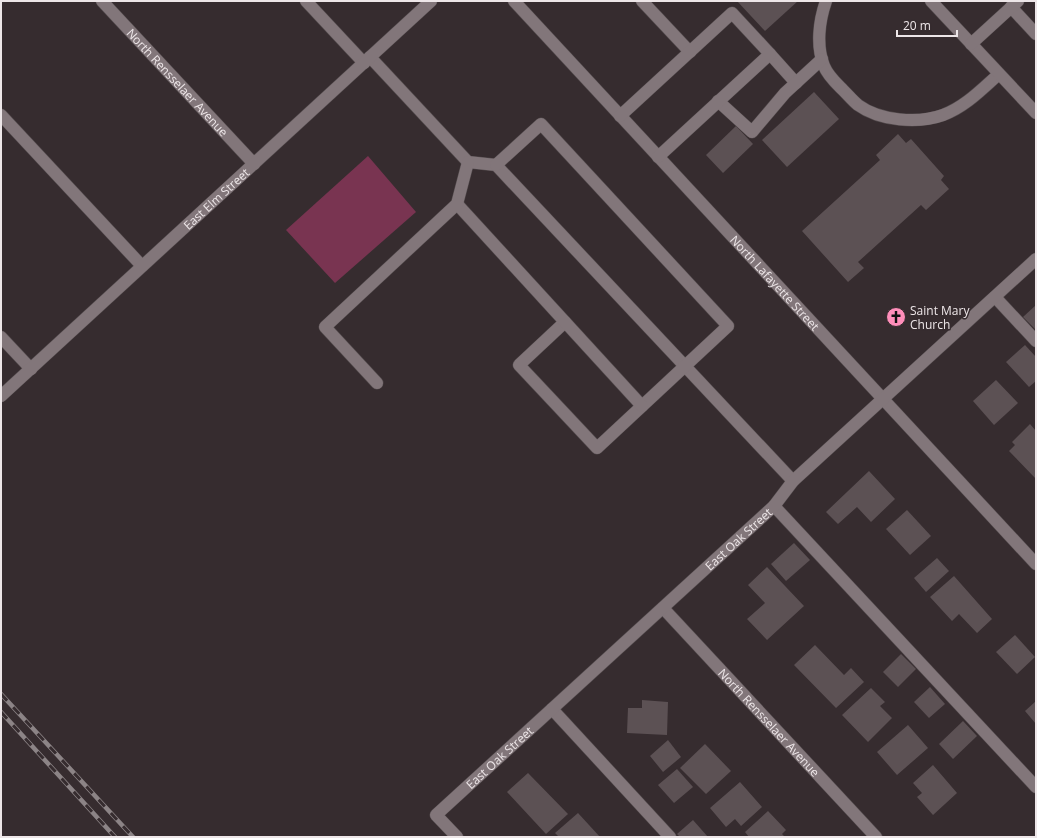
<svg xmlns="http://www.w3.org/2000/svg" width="1037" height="838" font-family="'Open Sans',sans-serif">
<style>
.green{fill:#793451}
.building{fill:#5c5154}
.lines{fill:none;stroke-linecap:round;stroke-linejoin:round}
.minor-casing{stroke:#534b4d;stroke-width:13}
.minor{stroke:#82767a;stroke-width:12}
.rail-casing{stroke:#8c8486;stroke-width:4.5}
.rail{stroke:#362c2f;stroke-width:3;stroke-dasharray:9;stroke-linecap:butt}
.labels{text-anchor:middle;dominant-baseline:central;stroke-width:3;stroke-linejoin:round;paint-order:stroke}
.street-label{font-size:12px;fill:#ede6e8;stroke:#362c2f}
.poi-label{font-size:12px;fill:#ede6e8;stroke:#362c2f;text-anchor:start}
</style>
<rect width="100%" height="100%" fill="#362c2f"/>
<polygon class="green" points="368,156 416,212 335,283 286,230"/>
<g class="building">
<polygon points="737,1 798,1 765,31"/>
<polygon points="814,92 839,119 787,167 762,140"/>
<polygon points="736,126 753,144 723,173 706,155"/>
<polygon points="898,134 906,143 911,139 944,176 941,180 949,189 926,210 921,205 858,262 864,268 848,282 802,231 880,160 876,155"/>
<polygon points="1036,305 1036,330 1023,317"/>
<polygon points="1025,345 1036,357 1036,381 1029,387 1006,362"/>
<polygon points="996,380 1018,403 994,425 973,401"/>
<polygon points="1030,424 1036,431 1036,479 1009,451 1015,445 1012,442"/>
<polygon points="869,471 895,499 871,522 857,507 838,524 826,512"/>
<polygon points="907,510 931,536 910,555 886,529"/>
<polygon points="794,543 810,560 786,581 771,564"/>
<polygon points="937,558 949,571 926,592 914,578"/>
<polygon points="767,567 804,606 767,640 747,619 765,603 748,585"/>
<polygon points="954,576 992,619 977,633 959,614 952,621 930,597"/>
<polygon points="1015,635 1035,657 1017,674 996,652"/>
<polygon points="815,645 844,675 851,668 864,682 836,708 794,665"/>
<polygon points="901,654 916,669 898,687 883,672"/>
<polygon points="930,687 945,704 929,718 914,702"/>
<polygon points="871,688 885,702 880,706 892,718 868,742 842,715"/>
<polygon points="642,700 668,702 667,735 627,733 628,708 642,708"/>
<polygon points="1036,701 1036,724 1025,711"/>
<polygon points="963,721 977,736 953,759 939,744"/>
<polygon points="908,725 928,748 897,775 877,752"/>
<polygon points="668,740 681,757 663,772 650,756"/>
<polygon points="705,744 731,771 706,794 680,768"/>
<polygon points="933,765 957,793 933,815 917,797 922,793 913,783"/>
<polygon points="677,769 693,787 674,803 658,785"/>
<polygon points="528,773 568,814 546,834 507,792"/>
<polygon points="740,782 762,807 741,826 735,819 726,827 710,808"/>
<polygon points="768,811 786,830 782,834 785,837 749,837 745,832"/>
<polygon points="578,813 600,837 559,837 555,833"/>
<polygon points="693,820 708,837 680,837 677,834"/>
</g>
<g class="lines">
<g class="minor-casing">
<g id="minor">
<path id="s1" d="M 102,1 L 254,164"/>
<polyline points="306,1 364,63"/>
<path id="s2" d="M 514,1 L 1036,564"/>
<polyline points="642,1 690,52"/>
<path d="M 826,1 C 819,21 816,46 824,66 C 828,76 836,83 843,90 C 848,95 853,101 858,105 C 880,121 918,124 943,115 C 965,107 982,89 999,74"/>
<polyline points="931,1 1036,113"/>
<polyline points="1011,7 1036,34"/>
<polyline points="971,44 1018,1"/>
<polyline points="770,54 796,83"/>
<polyline points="370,57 468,162 496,165 793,481"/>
<polyline points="718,101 752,132 785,93 822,59"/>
<polyline points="1,115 142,266"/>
<polyline points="620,116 732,13 770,54 658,157"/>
<polyline points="496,165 541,124 728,326 597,448 519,365 565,322"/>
<polyline points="457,204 642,406"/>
<polyline points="995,297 1036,341"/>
<polyline points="1,337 31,369"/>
<polyline points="377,383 325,327 457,204 468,162"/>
<path id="s3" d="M 1,396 L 431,1"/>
<polyline points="774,506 1036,787"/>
<path id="s4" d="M 663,608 L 876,837"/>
<polyline points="552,709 670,837"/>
<path id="s5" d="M 457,837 L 436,815 L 774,506 L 793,481 L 1036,259"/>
</g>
</g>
<use href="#minor" class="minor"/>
<g class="rail-casing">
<g id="rail">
<polyline points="1,694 133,837"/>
<polyline points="1,712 115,837"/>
</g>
</g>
<use href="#rail" class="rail"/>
</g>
<defs>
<g id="church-disc" transform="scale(1)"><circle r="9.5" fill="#ff8eba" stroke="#362c2f"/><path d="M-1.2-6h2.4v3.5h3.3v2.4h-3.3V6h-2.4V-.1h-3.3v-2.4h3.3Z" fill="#111"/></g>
</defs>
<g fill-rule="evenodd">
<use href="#church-disc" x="896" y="317"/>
</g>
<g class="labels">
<g class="street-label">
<text stroke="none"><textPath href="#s1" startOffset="111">North Rensselaer Avenue</textPath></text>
<text stroke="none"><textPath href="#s3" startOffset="292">East Elm Street</textPath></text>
<text stroke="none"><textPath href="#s2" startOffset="384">North Lafayette Street</textPath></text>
<text stroke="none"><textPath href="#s5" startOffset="440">East Oak Street</textPath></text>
<text stroke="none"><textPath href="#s4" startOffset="156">North Rensselaer Avenue</textPath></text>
<text stroke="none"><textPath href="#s5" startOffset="116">East Oak Street</textPath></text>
</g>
<g class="poi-label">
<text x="910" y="310">Saint Mary<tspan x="910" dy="14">Church</tspan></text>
</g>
</g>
<rect width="1037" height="838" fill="none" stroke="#ede6e8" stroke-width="4"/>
<path d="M897 30v6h60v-6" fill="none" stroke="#ede6e8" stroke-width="2"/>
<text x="903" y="30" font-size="12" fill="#ede6e8" stroke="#362c2f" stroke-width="3" paint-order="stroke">20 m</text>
</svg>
